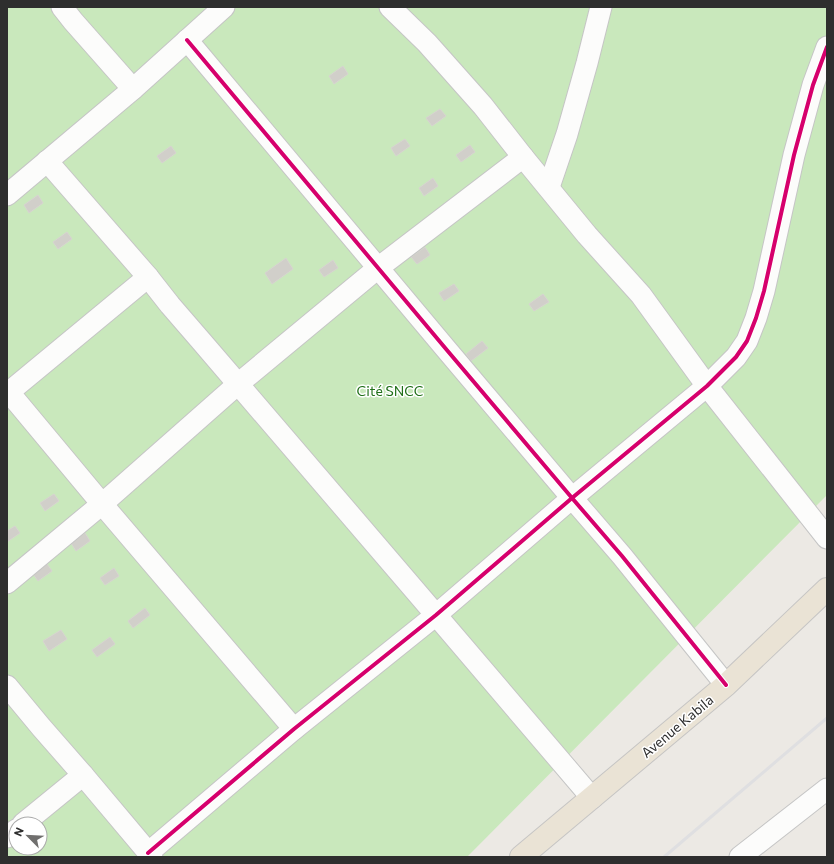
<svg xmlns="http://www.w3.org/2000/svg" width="834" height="864" font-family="Commissioner,sans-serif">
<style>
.green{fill:#c9e8bc;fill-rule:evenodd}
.building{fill:#d1cfca;stroke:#d7d5d0}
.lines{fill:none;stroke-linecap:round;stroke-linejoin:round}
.minor-casing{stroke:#c5c5c5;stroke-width:23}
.trunk-casing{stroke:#c6c5c4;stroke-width:24}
.minor{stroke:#fcfcfb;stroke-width:21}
.trunk{stroke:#eae3d5;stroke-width:22}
.rail{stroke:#dfdfe1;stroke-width:3}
.cycleway-casing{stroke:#fff;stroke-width:6}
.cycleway{stroke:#d6006c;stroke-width:4}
.labels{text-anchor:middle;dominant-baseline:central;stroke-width:3;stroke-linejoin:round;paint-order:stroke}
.park-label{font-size:14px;fill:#217019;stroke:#fff}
.street-label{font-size:14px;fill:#2e2e2e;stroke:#fff}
</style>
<rect width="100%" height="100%" fill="#ece9e4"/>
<path class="green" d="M 7,7 L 827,7 L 827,495 L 467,857 L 7,857 ZM 16,824 L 40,824 L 40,848 L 16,848 Z"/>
<g class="building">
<polygon points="343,66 348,74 334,84 329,76"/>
<polygon points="440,109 446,116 432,126 426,118"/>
<polygon points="405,139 410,146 396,156 391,148"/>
<polygon points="470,145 475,152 461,162 456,155"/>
<polygon points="171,146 176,153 162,163 157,156"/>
<polygon points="433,178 438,186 424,196 419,188"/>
<polygon points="38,195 43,203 29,213 24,205"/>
<polygon points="67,232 72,239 58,249 53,242"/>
<polygon points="425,247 430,255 417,264 411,257"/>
<polygon points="286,258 293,269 272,284 265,273"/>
<polygon points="333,260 338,268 324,277 319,270"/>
<polygon points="454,284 459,291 444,301 439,293"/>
<polygon points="543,294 549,302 534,311 529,304"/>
<polygon points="482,341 488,348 471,361 466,354"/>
<polygon points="54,494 59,501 45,511 40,503"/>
<polygon points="15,526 20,533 7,542 7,531"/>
<polygon points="85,533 90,541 76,551 71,543"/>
<polygon points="47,564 52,571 38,581 33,574"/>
<polygon points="114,568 119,576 105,585 100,578"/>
<polygon points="145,608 150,615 133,628 128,621"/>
<polygon points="61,630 67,639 49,651 43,641"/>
<polygon points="110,637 115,644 97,657 92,650"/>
</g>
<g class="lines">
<g class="minor-casing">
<g id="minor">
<polyline points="62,7 73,21 133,89"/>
<polyline points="390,7 427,43 483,106 523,157 587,235 641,295 707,386 827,538"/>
<polyline points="187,40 446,349 572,498 622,556 726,685"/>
<polyline points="47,161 148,277 170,305 202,342 436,615 592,798"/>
<polyline points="549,187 567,134 587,63 601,7"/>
<polyline points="7,195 133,89 224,7"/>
<polyline points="7,390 102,504 294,729"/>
<polyline points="9,392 148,277"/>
<polyline points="7,583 102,504 238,384 378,268 523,157"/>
<polyline points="7,686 41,727 83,775 152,857"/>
<polyline points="23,824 83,775"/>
<polyline points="7,837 16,830"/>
<polyline points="148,853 294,729 436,615 572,498 707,386 736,357 747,341 756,318 764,291 794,155 813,85 827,47"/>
<polyline points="740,857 827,789"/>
</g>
</g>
<g class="trunk-casing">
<polyline id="trunk" points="521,857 726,685 827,589"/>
</g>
<use href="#minor" class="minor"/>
<use href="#trunk" class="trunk"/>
<polyline class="rail" points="664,857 827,718"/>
<g class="cycleway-casing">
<g id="cycleway">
<polyline points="187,40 446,349 572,498 622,556 726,685"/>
<polyline points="148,853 294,729 436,615 572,498 707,386 736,357 747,341 756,318 764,291 794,155 813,85 827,47"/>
</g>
</g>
<use href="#cycleway" class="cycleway"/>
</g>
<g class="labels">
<g class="park-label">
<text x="390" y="390">Cité SNCC</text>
</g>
<g class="street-label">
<text transform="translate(677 726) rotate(-40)">Avenue Kabila</text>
</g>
</g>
<rect width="834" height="864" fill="none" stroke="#2e2e2e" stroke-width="16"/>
<g transform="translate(28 836) rotate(294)"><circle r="19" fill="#ffffff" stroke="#ababab"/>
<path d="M0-3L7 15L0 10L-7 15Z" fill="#706f6e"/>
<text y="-6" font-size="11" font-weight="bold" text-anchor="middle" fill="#2e2e2e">N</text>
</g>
</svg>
